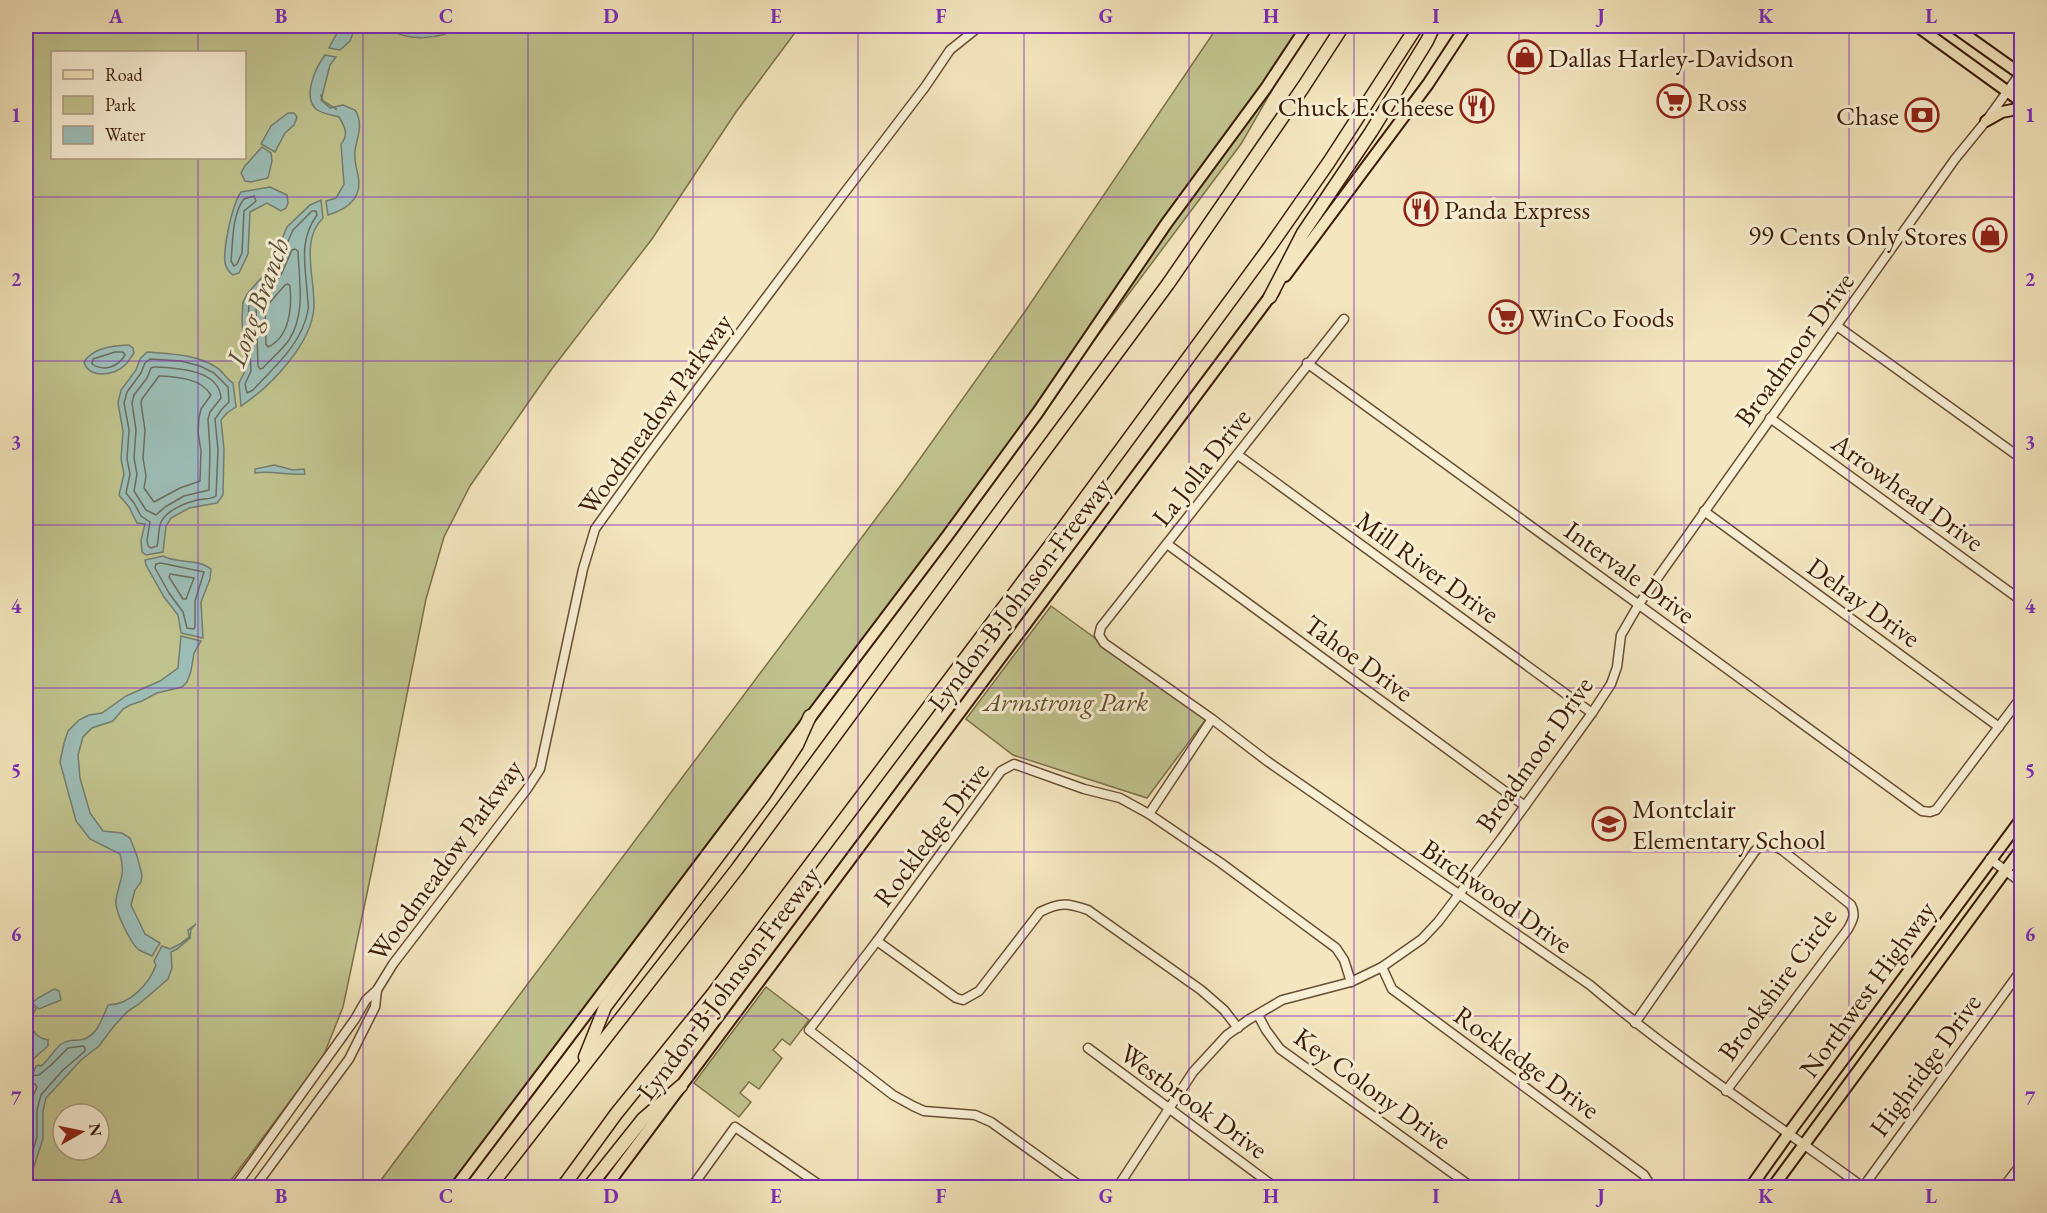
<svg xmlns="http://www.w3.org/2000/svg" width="2047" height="1213" font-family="'EB Garamond',serif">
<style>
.green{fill:#c0c38e;stroke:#7d7049;stroke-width:1.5;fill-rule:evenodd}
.water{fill:#9dbeb7;stroke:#757d6f;stroke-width:1.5}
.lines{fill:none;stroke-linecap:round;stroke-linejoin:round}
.shore{stroke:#6c6d5e;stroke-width:1.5}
.stream{stroke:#757d6f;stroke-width:2}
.minor-casing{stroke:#684e32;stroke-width:11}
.major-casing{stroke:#3a1c04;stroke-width:14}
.highway-casing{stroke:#3a1c04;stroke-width:15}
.minor{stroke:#f8efd5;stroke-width:8}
.major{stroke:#f4e6be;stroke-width:10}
.highway{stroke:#f4e6be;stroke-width:12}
.grid{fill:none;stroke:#7b2cbf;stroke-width:1.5;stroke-opacity:0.55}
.labels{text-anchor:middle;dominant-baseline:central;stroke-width:6;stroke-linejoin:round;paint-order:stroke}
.poi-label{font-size:27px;fill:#3a1c04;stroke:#f8efd5;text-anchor:start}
.street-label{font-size:27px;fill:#3a1c04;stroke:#f8efd5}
.park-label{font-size:27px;font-style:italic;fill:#624e2d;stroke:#f8efd5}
.water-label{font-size:28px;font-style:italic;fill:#584d3a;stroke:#f8efd5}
.neatline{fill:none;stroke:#7b2cbf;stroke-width:2}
.grid-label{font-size:20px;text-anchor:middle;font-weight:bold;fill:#7b2cbf}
</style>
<rect width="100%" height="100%" fill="#f4e6be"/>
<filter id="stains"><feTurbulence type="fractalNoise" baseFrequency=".00333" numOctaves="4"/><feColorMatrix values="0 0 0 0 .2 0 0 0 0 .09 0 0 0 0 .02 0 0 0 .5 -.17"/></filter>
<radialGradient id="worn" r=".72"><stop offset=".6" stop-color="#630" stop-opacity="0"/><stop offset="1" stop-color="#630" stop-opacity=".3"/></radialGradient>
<g class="green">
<path d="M 26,26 L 800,26 L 736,112 L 652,239 L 551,370 L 470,486 L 444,537 L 426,599 L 373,865 L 343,1007 L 323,1057 L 226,1187 L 26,1187 ZM 52,52 L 244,52 L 244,158 L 52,158 ZM 63,1114 L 99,1114 L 99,1150 L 63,1150 Z"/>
<polygon points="1218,26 1309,26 1241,144 460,1187 375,1188 904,481 1026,310"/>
<polygon points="1051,606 1206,719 1147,798 1013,755 966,719"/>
<polygon points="766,987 809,1020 790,1045 782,1039 773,1050 782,1058 759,1089 749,1082 740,1093 751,1102 739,1117 694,1083"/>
</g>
<g class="water">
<polygon points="339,26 360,26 353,33 350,41 340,50 329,48 338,31"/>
<path d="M 389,26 L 459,26 C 447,40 399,43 389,26 Z"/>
<path d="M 325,55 L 336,57 L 330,65 L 321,100 L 330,108 L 343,105 L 355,110 C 364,124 357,137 355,151 C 354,160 356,166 358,175 C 363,197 348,209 328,215 L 326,201 L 336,198 L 344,184 L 341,144 C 349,135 345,127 339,117 C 332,115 322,114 316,109 C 302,96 316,67 325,55 Z"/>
<polygon points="288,113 294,113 297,117 294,125 285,133 275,152 261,144 271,126"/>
<polygon points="262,147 271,153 272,161 268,178 251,182 245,181 241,173 245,166"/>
<path d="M 270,187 L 287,195 L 288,203 L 286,208 L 281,211 L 267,203 L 250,212 L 248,254 L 239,273 L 233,275 C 229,272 226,268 225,263 C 223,248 232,205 241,192 Z"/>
<path d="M 321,200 L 323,218 C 300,240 315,278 314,307 C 312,344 270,387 241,406 L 239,383 L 245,371 L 242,320 L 243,302 L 248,293 L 270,268 L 287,227 L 310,205 Z"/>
<path d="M 129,345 L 133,348 L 134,353 C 131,357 129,362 125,365 C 115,376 89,379 84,362 C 94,347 113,346 129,345 Z"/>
<path d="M 147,352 C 170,354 196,354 216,367 C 223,371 226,379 233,383 L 236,407 L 227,413 L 221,420 L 224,449 L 223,495 L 217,503 L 189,508 L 171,518 L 166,526 L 163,552 L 146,555 L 142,552 L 141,540 L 145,524 L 137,523 L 129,507 L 119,495 L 124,474 L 121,459 L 123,431 L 118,403 L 121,390 L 136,370 L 140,359 Z"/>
<path d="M 274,465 L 293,470 L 304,469 L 305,474 C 288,476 272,470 255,473 L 255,469 Z"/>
<path d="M 163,556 C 177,564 198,558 211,569 L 210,579 L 201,602 L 203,638 L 181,633 L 178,615 L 164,597 L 146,565 L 145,560 Z"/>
<path d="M 181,636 L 201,641 L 194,653 L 191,671 L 187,682 L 182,687 L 157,693 L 142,701 L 130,705 L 123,709 L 113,721 L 92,728 L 83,737 L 78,755 L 80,778 L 90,813 L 103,831 L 122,833 L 130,838 L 137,856 L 142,875 L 141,882 L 135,890 L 131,905 L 145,934 L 160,943 L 152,956 C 148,954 143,952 139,950 C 131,944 114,910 116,900 C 119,880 126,876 120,854 L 90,839 L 76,821 L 60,762 L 64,743 L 68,731 L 79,720 L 89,715 L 102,713 L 126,696 L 160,681 L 178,668 Z"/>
<path d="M 196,924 L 191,929 L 190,938 L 177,949 L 171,952 L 172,968 L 168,979 L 139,1004 L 128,1011 L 114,1026 L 99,1046 L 81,1060 L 46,1098 L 43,1111 L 43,1139 L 31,1175 L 34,1187 L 26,1187 L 26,1071 L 31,1068 L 34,1071 L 36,1066 L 39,1065 L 41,1066 C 49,1060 53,1051 60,1045 C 66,1040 73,1040 79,1040 C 96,1039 102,1019 108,1005 C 130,1005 149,984 156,965 L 154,961 L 162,946 L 170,949 L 180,944 L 189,937 L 188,930 Z"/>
<polygon points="54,989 59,991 61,1000 39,1009 32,1003 38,998"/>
<path d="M 31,1004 L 36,1009 L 29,1020 C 32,1030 36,1038 48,1040 L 48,1046 L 33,1059 L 26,1061 L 26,1010 L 29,1005 Z"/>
</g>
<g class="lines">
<g class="shore">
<path d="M 254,196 L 256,201 L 244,211 L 242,253 L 237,264 L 234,266 L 231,261 C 233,241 232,214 244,199 Z"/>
<path d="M 312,211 L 316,211 L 317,215 C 299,240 305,262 307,291 C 307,297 309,304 308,310 C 302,344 275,366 253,390 L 247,393 L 245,384 L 251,371 L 248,321 L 249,304 L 275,271 L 293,230 Z"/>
<path d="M 295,249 L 298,251 C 299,281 306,313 289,340 C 282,350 271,359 263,368 L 260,369 L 258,366 L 256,306 L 281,275 L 292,250 Z"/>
<path d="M 288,284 L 290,286 C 292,307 290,337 268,347 L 266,344 L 265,308 L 285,285 Z"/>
<path d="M 115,352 L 123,352 L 125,355 C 118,367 104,372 92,364 L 93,359 Z"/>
<path d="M 150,359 L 181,361 L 200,366 L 214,373 L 228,387 L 229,402 L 222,409 L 215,419 L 218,450 L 216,496 C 210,500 204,498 197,500 C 185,503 167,510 161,522 C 158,529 159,539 157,546 L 151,548 L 148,546 L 147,540 L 150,522 L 141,516 L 134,503 L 126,493 L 130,474 L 127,459 L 129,430 L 124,403 L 127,392 L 141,373 L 145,363 Z"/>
<path d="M 154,367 C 176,368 219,369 221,398 L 210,412 L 208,419 L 210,450 L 209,490 L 184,496 L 165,507 L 156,515 L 146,510 L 134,491 L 137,474 L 134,458 L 136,430 L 132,403 L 134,395 L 147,378 L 151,368 Z"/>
<path d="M 159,376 C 177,377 201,378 211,395 L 201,409 L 199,418 L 198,432 L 201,451 L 200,481 L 180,488 L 154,502 L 144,488 L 146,476 L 143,458 L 145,430 L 141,403 L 142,399 Z"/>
<polygon points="161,563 204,572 195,601 195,627 194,629 187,628 183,612 169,593 155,568 156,564"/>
<polygon points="170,574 194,578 186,599 183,599 169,577"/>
<polyline points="26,1076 39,1075 50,1066 68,1048 83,1046 85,1048 85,1051 62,1071 41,1095 37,1110 37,1137 26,1174"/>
<path d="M 26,1084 L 35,1084 L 37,1087 C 26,1107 33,1126 26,1145"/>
</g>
<polyline class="stream" points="321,95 323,101 336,109"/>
<g class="minor-casing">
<g id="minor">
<path d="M 1344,319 L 1101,627 L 1099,635 L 1104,643 L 1212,719 L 1267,761 L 1590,985 C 1677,1059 1772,1120 1864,1188"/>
<polyline points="1837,326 2022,459"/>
<polyline points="1307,363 1922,811 1930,812 1936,810 2022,696"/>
<polyline points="1770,418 2022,601"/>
<polyline points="1238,455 1592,713"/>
<polyline points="1704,511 1999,727"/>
<polyline points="1167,544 1525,806"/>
<polyline points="1149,814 1212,719"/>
<polyline points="1990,859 2022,883"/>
<path d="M 877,941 L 956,998 L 963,1000 L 979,991 L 1040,912 C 1060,902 1067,903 1088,910 L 1201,990 L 1224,1010 L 1238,1028"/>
<polyline points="1382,967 1392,989 1644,1175 1652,1188"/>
<polyline points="1258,1015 1266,1030 1280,1049 1473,1188"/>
<path d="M 1635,1023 L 1755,851 L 1761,845 L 1772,845 L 1782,850 L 1851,905 C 1856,914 1853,920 1848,929 L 1726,1091"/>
<polyline points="1088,1048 1276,1188"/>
<polyline points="1863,1187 2022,969"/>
<polyline points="234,1188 355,1019 366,1000 377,990 393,964 527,789 540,769 583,569 595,529 646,458 845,192 925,87 950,50 980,26"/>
<polyline points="254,1188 349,1059 375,1007 377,990"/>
<polyline points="691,1188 735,1127 824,1188"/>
<polyline points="1083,1188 991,1122 975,1115 924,1111 913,1106 893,1095 809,1030 877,941 1001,771 1014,764 1084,789 1120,798 1149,814 1221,863 1336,948 1344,960 1351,982"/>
<polyline points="1117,1188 1193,1072 1227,1035 1248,1020 1282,1000 1351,982 1382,967 1422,939 1438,922 1501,839 1592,713 1611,684 1617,667 1621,635 1639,604 1955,159 1986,121 2022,71"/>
<polyline points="2003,1188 2022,1163"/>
</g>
</g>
<g class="major-casing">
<g id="major">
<polyline points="1917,26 2022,102"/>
<polyline points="1953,26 2022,75"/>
<polyline points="1986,121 2002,112 2022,108"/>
<polyline points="1285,276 1428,84 1466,26"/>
<polyline points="455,1188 948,535 1038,412 1166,224 1266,88 1307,26"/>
<polyline points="605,1188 1274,291"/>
<polyline points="1750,1188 1794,1126 2022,818"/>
<polyline points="1772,1188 2022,848"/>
</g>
</g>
<g class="highway-casing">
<g id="highway">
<polyline points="1270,297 1303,233 1371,132 1427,41 1434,26"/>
<polyline points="585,1057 605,1007 764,795 797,745 810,716"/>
<polyline points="489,1188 737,869 1037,461 1168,284 1304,86 1343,26"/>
<polyline points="562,1188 616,1114 712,995 1055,539 1269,248 1329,162 1417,26"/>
<polyline points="588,1188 643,1119 681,1086"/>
</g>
</g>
<use href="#minor" class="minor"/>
<use href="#major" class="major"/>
<use href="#highway" class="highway"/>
</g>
<path class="grid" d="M 198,26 L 198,52M 363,26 L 363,1188M 528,26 L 528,1188M 693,26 L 693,1188M 858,26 L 858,1188M 1024,26 L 1024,1188M 1189,26 L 1189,1188M 1354,26 L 1354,1188M 1519,26 L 1519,1188M 1684,26 L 1684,1188M 1849,26 L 1849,1188M 198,158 L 198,1188M 26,197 L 2022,197M 26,361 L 2022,361M 26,525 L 2022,525M 26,688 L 2022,688M 26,852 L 2022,852M 26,1016 L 2022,1016"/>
<defs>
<g id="shop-ring" transform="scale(1.725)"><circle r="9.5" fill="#f8efd5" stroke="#8f2418" stroke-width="1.5"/><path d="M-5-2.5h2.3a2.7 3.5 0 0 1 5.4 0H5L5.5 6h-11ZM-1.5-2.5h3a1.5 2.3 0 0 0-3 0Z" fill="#8f2418"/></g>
<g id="supermarket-ring" transform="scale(1.725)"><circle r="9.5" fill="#f8efd5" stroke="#8f2418" stroke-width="1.5"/><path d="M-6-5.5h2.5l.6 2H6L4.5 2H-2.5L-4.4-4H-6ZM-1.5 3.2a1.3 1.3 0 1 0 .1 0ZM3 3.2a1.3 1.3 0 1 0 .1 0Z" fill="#8f2418"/></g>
<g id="restaurant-ring" transform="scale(1.725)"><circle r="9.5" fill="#f8efd5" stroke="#8f2418" stroke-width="1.5"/><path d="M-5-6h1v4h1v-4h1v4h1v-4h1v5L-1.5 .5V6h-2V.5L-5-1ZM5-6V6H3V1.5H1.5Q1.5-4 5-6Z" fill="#8f2418"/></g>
<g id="bank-ring" transform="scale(1.725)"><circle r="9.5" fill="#f8efd5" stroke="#8f2418" stroke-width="1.5"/><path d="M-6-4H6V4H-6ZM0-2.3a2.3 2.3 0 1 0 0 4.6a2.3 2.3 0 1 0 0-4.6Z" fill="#8f2418"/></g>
<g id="school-ring" transform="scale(1.725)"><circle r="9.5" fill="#f8efd5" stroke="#8f2418" stroke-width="1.5"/><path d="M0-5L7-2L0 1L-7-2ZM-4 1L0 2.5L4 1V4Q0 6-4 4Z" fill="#8f2418"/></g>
</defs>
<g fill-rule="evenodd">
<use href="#shop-ring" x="1525" y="57"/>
<use href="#supermarket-ring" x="1674" y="101"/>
<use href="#restaurant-ring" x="1477" y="106"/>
<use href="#bank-ring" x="1922" y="115"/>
<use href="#restaurant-ring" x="1421" y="209"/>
<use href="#shop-ring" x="1990" y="235"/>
<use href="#supermarket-ring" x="1506" y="317"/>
<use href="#school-ring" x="1609" y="824"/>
</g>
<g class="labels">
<g class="poi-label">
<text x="1548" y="57">Dallas Harley-Davidson</text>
<text x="1697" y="101">Ross</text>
<text x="1454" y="106" text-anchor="end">Chuck E. Cheese</text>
<text x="1899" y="115" text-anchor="end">Chase</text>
<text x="1444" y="209">Panda Express</text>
<text x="1967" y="235" text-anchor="end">99 Cents Only Stores</text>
<text x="1529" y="317">WinCo Foods</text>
<text x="1632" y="808">Montclair<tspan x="1632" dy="31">Elementary School</tspan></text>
</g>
<g class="street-label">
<text transform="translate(1794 349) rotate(-54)">Broadmoor Drive</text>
<text transform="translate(655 414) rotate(-54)">Woodmeadow Parkway</text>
<text transform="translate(1201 467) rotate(-52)">La Jolla Drive</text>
<text transform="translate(1908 492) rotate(36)">Arrowhead Drive</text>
<text transform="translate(1428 567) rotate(36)">Mill River Drive</text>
<text transform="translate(1630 572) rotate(36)">Intervale Drive</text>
<text transform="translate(1019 594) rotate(-53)">Lyndon B Johnson Freeway</text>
<text transform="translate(1864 602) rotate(36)">Delray Drive</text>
<text transform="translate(1359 658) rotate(36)">Tahoe Drive</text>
<text transform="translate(1534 754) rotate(-55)">Broadmoor Drive</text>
<text transform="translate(931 834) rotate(-53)">Rockledge Drive</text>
<text transform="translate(445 860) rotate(-54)">Woodmeadow Parkway</text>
<text transform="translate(1497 896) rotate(35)">Birchwood Drive</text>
<text transform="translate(728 983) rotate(-53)">Lyndon B Johnson Freeway</text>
<text transform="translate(1777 984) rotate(-54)">Brookshire Circle</text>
<text transform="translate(1867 989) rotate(-54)">Northwest Highway</text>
<text transform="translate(1527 1062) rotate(36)">Rockledge Drive</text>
<text transform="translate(1925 1065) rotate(-54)">Highridge Drive</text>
<text transform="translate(1373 1088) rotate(36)">Key Colony Drive</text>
<text transform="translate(1194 1101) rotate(36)">Westbrook Drive</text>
</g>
<g class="park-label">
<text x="1066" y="701">Armstrong Park</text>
</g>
<g class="water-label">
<text transform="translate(257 302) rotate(-70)">Long Branch</text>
</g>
</g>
<rect width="2047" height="1213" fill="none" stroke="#f4e6be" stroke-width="66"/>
<rect x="51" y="51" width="195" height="108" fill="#f8efd5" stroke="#ac9b81" stroke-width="1.5"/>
<rect x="63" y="70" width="30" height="9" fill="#f4e6be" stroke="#ac9b81" stroke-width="1.5"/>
<text x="105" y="81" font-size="18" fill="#3a1c04">Road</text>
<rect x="63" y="96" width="30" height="18" fill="#c0c38e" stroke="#ac9b81" stroke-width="1.5"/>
<text x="105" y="111" font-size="18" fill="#3a1c04">Park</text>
<rect x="63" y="126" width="30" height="18" fill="#9dbeb7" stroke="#ac9b81" stroke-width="1.5"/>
<text x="105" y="141" font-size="18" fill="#3a1c04">Water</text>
<g transform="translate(81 1132) rotate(81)"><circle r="28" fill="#f8efd5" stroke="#ac9b81" stroke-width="1.5"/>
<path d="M0-4.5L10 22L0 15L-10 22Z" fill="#8f2418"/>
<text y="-9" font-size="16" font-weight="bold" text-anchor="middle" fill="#3a1c04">N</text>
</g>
<rect x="33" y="33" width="1981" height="1147" class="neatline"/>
<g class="grid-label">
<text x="116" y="23">A</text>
<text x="281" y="23">B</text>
<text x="446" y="23">C</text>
<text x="611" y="23">D</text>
<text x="776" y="23">E</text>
<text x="941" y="23">F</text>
<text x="1106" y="23">G</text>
<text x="1271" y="23">H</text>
<text x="1436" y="23">I</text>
<text x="1601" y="23">J</text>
<text x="1766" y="23">K</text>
<text x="1931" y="23">L</text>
<text x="16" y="122">1</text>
<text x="2030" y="122">1</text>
<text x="16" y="286">2</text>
<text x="2030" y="286">2</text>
<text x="16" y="449">3</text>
<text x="2030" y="449">3</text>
<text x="16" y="613">4</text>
<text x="2030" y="613">4</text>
<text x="16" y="777">5</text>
<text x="2030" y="777">5</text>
<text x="16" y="941">6</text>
<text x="2030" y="941">6</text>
<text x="16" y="1105">7</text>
<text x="2030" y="1105">7</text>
<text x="116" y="1203">A</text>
<text x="281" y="1203">B</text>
<text x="446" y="1203">C</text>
<text x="611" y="1203">D</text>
<text x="776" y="1203">E</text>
<text x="941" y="1203">F</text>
<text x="1106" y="1203">G</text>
<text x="1271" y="1203">H</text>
<text x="1436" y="1203">I</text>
<text x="1601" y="1203">J</text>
<text x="1766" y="1203">K</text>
<text x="1931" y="1203">L</text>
</g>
<rect width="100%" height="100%" filter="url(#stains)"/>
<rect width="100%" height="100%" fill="url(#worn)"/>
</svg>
